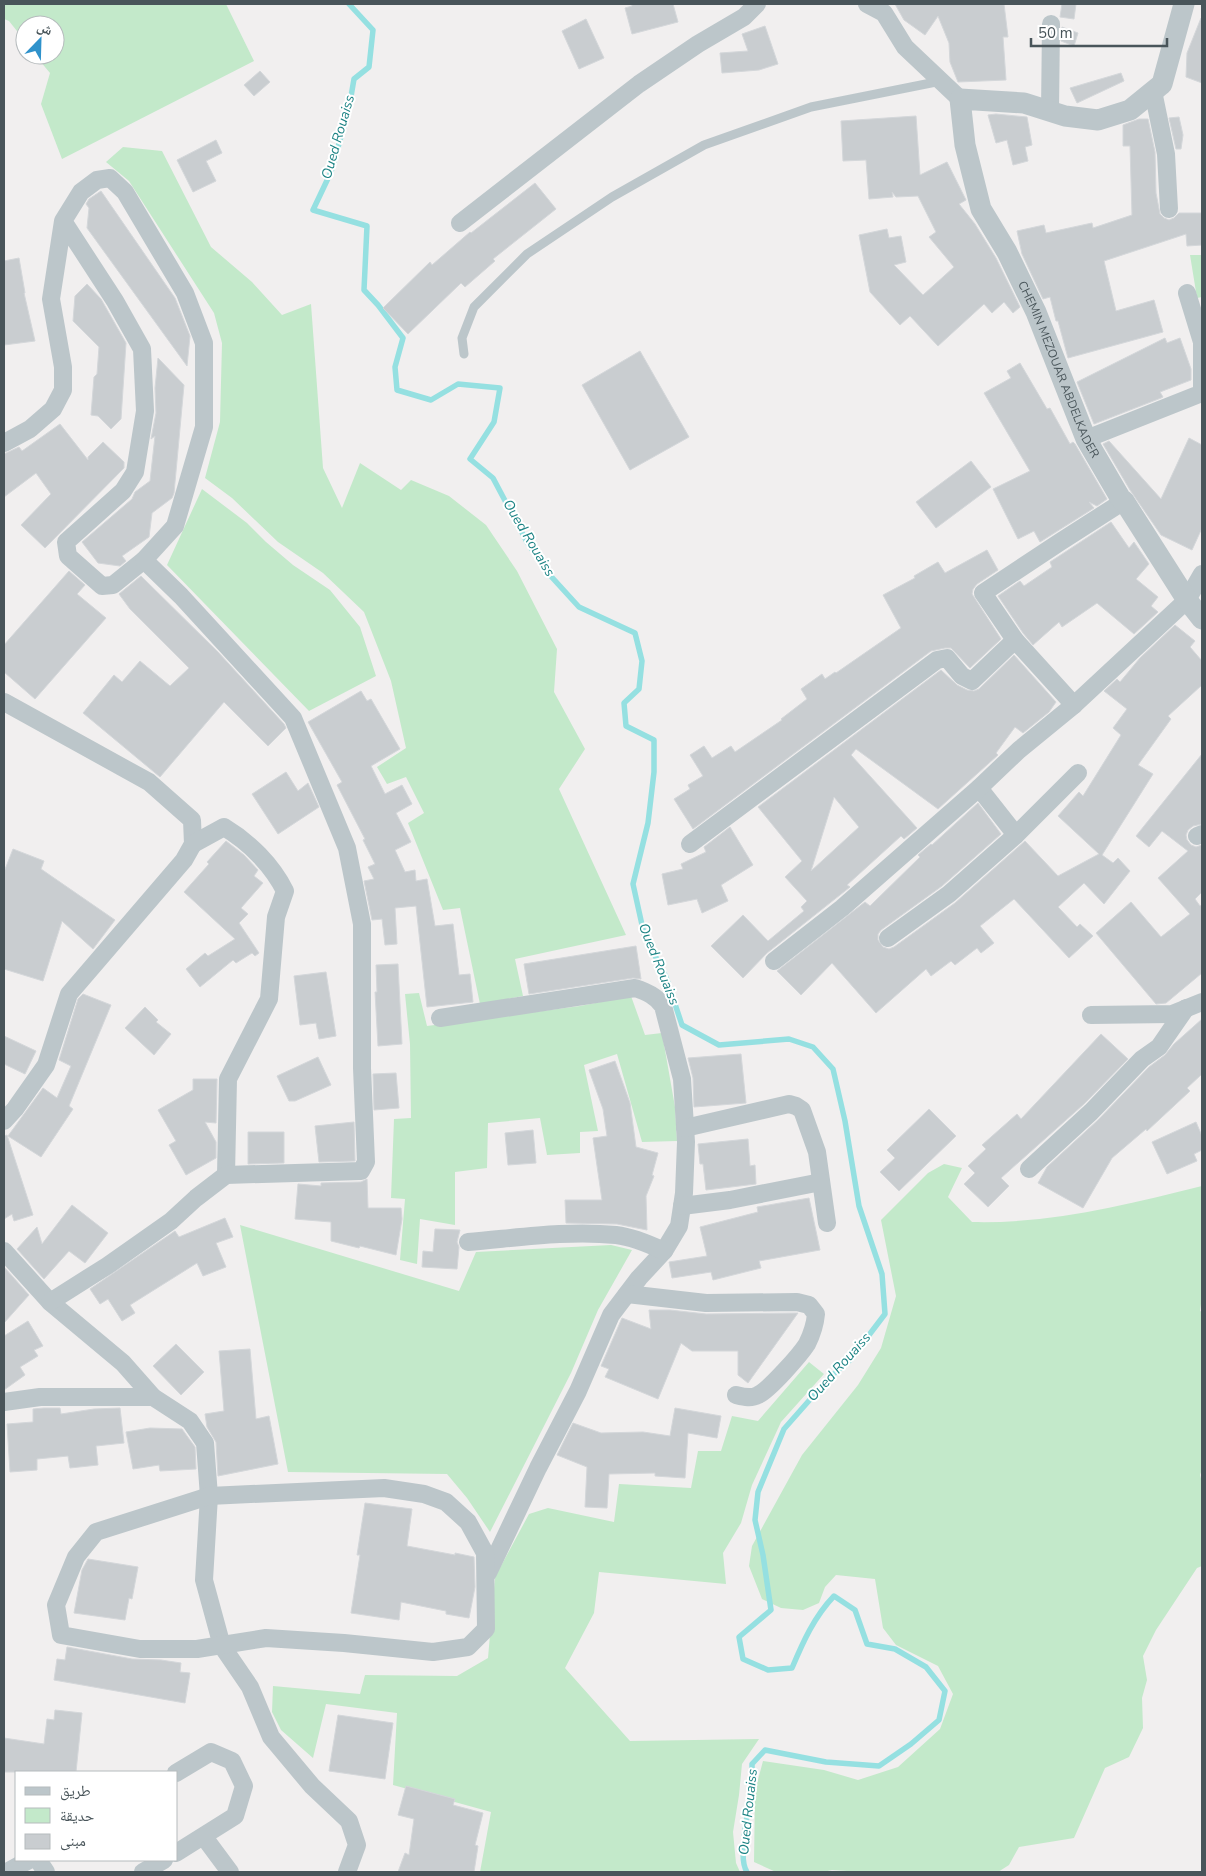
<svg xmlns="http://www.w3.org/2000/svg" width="1206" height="1876" font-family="'Nunito Sans','Noto Naskh Arabic',sans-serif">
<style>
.green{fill:#c3e9ca}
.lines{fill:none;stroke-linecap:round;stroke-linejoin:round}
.stream{stroke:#95e0e1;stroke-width:5.5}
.building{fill:#c9cdd0;stroke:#d4d7da;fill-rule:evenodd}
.service{stroke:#bcc6ca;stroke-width:9}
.minor{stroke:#bcc6ca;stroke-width:18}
.tertiary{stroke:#bcc6ca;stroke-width:21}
.labels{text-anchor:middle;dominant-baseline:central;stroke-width:4;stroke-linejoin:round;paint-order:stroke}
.street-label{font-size:12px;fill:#49555a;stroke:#fff}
.water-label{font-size:14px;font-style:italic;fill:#1c8384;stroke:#fff}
</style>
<rect width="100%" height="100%" fill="#f1efef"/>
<g class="green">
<polygon points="4,4 226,4 254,61 62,159 41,104 50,73 35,55 55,55 55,25 25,25 25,41 9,21 4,19"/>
<polygon points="123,147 162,151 211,247 252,282 282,315 311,304 323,468 342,508 360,463 401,490 411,480 449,496 486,525 517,571 557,649 554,692 585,749 559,789 626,935 515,959 523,996 480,1004 460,908 443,910 408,823 424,813 406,777 387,784 377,767 406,748 391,681 364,612 323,573 278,542 232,498 205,478 220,422 222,343 214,313 129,181 106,162"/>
<polygon points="1190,255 1202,255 1202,297 1197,298"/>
<polygon points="202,489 247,523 266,542 293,565 330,590 360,627 376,676 309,711 167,565"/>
<polygon points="419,993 427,1026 580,1006 631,996 645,1035 662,1033 675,1107 677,1141 642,1142 617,1054 584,1065 598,1131 580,1132 580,1153 547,1155 540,1118 488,1123 487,1168 455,1172 455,1225 420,1219 417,1264 400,1260 405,1199 391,1198 394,1119 411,1118 410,1044 405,994"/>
<path d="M 944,1164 L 962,1168 L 948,1197 L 972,1222 C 1051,1224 1125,1205 1202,1186 L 1202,1297 L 1200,1311 L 1202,1312 L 1202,1469 L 1200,1475 L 1202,1482 L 1202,1566 L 1197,1568 L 1156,1630 L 1143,1656 L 1147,1680 L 1142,1698 L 1143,1728 L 1129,1757 L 1105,1768 L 1074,1838 L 1019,1847 L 1009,1865 L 998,1872 L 862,1872 L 832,1870 L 823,1872 L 776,1872 L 754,1862 L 755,1791 L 763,1761 L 824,1770 L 858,1780 L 898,1767 L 940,1729 L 953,1694 L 938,1666 L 896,1645 L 883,1628 L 875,1579 L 836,1575 L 825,1587 L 819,1603 L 803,1610 L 781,1608 L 762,1599 L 749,1566 L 752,1546 L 802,1455 L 858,1385 L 881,1348 L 896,1296 L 881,1220 L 928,1173 Z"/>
<polygon points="240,1225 459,1291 476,1252 611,1245 632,1250 598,1310 571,1373 490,1532 467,1498 447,1474 288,1472"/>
<polygon points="809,1362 824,1374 781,1422 752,1485 741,1523 723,1553 726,1584 599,1572 594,1613 565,1668 630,1741 759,1739 742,1764 739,1795 733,1832 736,1863 740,1872 480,1872 491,1812 393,1785 397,1713 326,1704 313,1758 281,1730 272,1712 273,1686 360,1694 365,1675 457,1676 488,1658 495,1577 529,1514 548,1508 614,1522 619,1484 691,1488 698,1451 721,1451 732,1416 758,1421"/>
</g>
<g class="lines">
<path class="stream" d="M 349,4 L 373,30 L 369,67 L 354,79 L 349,108 L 331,172 L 313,210 L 367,226 L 364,290 L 378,305 L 403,338 L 395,367 L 397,390 L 431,400 L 458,384 L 500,388 L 494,422 L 470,459 L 493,478 L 527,542 L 548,573 L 579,607 L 635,633 L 642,661 L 639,689 L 624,703 L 626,726 L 654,740 L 654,772 L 648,823 L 633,884 L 644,934 L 666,977 L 682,1025 L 719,1045 L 789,1039 L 813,1047 L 833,1069 L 845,1121 L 859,1206 L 882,1274 L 885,1314 L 850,1360 L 829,1378 L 784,1429 L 758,1492 L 755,1520 L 763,1555 L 771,1610 L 739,1637 L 743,1659 L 768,1670 L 792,1668 C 803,1642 814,1617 834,1596 L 855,1610 L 867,1644 L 895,1649 L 926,1667 L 945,1691 L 939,1720 L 911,1744 L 879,1766 L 826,1762 L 765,1750 L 752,1764 C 752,1773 753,1782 751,1791 C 749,1810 737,1858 747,1872"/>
</g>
<g class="building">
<polygon points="632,4 673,4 678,22 632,34 625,8 632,6"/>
<polygon points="895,4 1004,4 1008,37 1003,37 1006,80 958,82 950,62 949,43 938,16 925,35 904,20"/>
<polygon points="1062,4 1076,4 1074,19 1060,17"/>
<polygon points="1201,18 1202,18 1202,83 1186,77 1187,53"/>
<polygon points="586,19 604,58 579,69 562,31"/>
<polygon points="765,26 778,64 759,70 722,73 720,53 748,51 742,34"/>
<polygon points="1062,27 1078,33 1074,46 1061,41"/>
<polygon points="260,71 270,82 254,96 244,85"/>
<polygon points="1121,73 1124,81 1077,103 1070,88"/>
<polygon points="996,114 1027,117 1032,145 1025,147 1028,161 1013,165 1007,140 996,143 988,115"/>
<polygon points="916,116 920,175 947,162 966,200 959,204 975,224 996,258 1020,307 1013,313 1004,302 992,313 984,304 938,346 910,316 900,325 870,292 859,235 887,229 889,238 901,236 906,262 894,265 923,295 954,267 929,237 936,232 918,196 896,197 892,192 893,197 869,199 866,160 843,161 841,121"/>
<polygon points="1179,117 1183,135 1181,149 1176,149 1169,118"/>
<polygon points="1139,119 1148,119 1155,152 1156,193 1160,214 1164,218 1169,220 1174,218 1179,213 1202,213 1202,245 1187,246 1186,234 1104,261 1116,311 1154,300 1163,332 1068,358 1058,321 1056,321 1050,297 1043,299 1022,254 1017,231 1044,225 1046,233 1092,223 1093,228 1132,215 1130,146 1123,146 1123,125"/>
<polygon points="216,140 222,153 206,161 216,181 193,192 177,160"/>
<polygon points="535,183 556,209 493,259 495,261 465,287 461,283 408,334 383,308 430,262 432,265 470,232 471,233"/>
<polygon points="101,191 175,298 190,336 187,366 87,228 89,208 86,204 89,199"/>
<polygon points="19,258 25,293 24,293 35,341 4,345 4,261"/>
<polygon points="87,284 101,299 126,343 121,419 111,429 98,416 91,415 94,377 97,374 99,347 73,321 75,296"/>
<polygon points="1165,338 1167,343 1180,338 1191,369 1191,380 1160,392 1163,397 1161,398 1094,424 1077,382"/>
<polygon points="640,351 689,437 630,470 582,385"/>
<polygon points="158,358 184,385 174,493 172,498 152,513 149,537 122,556 126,561 120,566 98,563 82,542 132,499 135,492 150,481 155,436 151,439 156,413 155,388"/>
<polygon points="1020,363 1047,409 1050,408 1070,444 1073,442 1075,444 1107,499 1097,506 1089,502 1094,508 1040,542 1034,531 1018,539 993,489 1030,471 984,393 1011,378 1007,371"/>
<polygon points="60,424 88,460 88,457 103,442 124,462 124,468 45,548 21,525 51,494 36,473 4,497 4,454 19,447 22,451"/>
<polygon points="1189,438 1202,445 1202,528 1192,550 1161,535 1130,490 1103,444 1109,441 1161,499"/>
<polygon points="971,461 991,487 936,528 916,502"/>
<polygon points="1111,522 1129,548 1134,542 1149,564 1136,579 1158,597 1151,606 1158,612 1134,634 1097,603 1062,627 1059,622 1033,645 1023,633 998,596 1020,581 1024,586 1052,567 1050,562"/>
<polygon points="987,550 998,570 977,584 973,589 972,594 1001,639 970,668 951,648 945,648 931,651 693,829 674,799 690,789 688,785 703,776 690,755 704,746 712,758 731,746 735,752 782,720 781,719 807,699 801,689 822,674 825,679 835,672 836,673 901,628 883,595 915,578 914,576 938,562 945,573"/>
<polygon points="69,571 85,585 77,594 106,618 35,699 4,672 4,645"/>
<polygon points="141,576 218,652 284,724 286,728 268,746 224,702 160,777 83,713 114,675 122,682 140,661 170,686 189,668 130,609 119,594"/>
<polygon points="1175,625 1195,641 1190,647 1202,661 1202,685 1168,716 1171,719 1138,765 1153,774 1102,855 1113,863 1118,858 1130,871 1104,904 1084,883 1058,907 1077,927 1080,924 1093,936 1069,958 1014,899 980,926 994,943 981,953 977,948 955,965 951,961 931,976 926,969 876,1013 832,963 801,995 777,971 865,902 870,906 920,857 918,855 931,844 932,845 978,803 1001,834 942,886 881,930 878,934 878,940 883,947 889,949 894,947 955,903 1025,841 1058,876 1099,854 1058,816 1079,792 1083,796 1121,735 1113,728 1127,709 1104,691 1117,679 1120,682 1140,658"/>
<path d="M 1014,655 L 1056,702 L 1049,712 L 1023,733 L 1015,727 L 996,753 L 998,755 L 938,809 L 856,749 L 851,755 L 917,828 L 904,839 L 901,836 L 847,885 L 850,887 L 767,953 L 743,978 L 711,946 L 743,915 L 768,941 L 804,911 L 801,907 L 807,901 L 785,877 L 802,861 L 758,807 L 941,670 L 957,685 L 967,690 L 974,691 L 979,689 ZM 834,797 L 859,827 L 811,871 Z"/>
<polygon points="361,691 367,701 371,699 400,749 371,766 385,794 402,785 412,804 396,813 411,842 395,850 405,872 415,870 416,881 427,879 435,926 453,924 459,975 470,974 473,1002 427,1007 416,906 395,908 397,944 385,945 382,919 372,920 364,881 374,879 368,867 375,864 363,840 365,839 337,785 342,782 308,722"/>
<polygon points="1202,754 1202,824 1193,826 1188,830 1186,835 1187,840 1191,845 1196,847 1202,845 1202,892 1195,899 1200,906 1202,905 1202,973 1166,1003 1156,1004 1096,933 1131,902 1161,937 1190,914 1158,878 1188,851 1162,831 1149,847 1136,836"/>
<polygon points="286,772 298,791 308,783 319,807 278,834 252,794"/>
<polygon points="730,827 753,865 721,885 728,901 702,913 697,899 668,905 662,874 683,869 681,864 706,852 704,847"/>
<polygon points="226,841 244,855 258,870 254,876 263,883 241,908 248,914 239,923 259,953 255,956 252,953 236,963 233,960 200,987 186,969 205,953 208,956 235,939 184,892 209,864 207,862"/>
<polygon points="13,849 44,861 41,869 115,920 93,949 62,921 43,981 4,969 4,872"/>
<polygon points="636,946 641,979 633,978 529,994 524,964"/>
<polygon points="398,964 402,1044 378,1046 375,992 377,992 376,965"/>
<polygon points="326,972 336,1036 319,1039 316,1023 300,1025 294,976"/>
<polygon points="83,994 111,1005 69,1106 73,1109 41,1157 8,1136 43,1088 57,1098 71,1066 59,1060 78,999"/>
<polygon points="145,1007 158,1020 156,1022 171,1034 154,1055 125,1028"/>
<polygon points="1202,1019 1202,1074 1187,1088 1190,1091 1147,1131 1146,1129 1112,1158 1083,1208 1038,1183 1047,1167 1098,1120 1149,1067 1165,1055 1174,1044"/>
<polygon points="1101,1034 1128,1059 1084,1104 1001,1178 1009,1186 988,1207 964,1184 975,1173 968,1166 986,1149 982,1145 1017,1114 1021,1119"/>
<polygon points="4,1036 36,1051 25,1074 4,1064"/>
<polygon points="741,1054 746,1103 694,1107 693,1078 688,1058"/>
<polygon points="318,1057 331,1085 295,1101 289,1101 277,1076"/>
<polygon points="615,1061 630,1103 636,1147 658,1153 652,1175 654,1176 646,1196 647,1230 617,1224 566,1223 565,1200 602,1200 593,1138 607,1136 603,1109 589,1070"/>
<polygon points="396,1073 399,1108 374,1110 373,1074"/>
<polygon points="193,1079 217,1079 216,1123 205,1122 216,1142 216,1158 186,1175 169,1145 176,1141 158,1110 193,1090"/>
<polygon points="929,1109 956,1136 899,1191 880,1172 895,1158 887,1150"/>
<polygon points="354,1122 355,1161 319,1162 315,1126"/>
<polygon points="1196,1122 1202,1136 1202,1150 1194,1154 1197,1161 1167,1174 1152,1142"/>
<polygon points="533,1130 536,1163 508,1165 505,1133"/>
<polygon points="248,1132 284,1132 284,1163 248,1164"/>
<polygon points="7,1135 33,1215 14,1221 12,1214 4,1219 4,1136"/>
<polygon points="748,1139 750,1166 755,1165 756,1184 706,1190 703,1164 700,1164 698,1144"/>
<polygon points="367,1179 368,1208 401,1208 402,1219 396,1255 360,1246 359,1248 331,1241 331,1222 295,1219 298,1184 321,1186 321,1183 361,1182"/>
<polygon points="809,1198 820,1250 759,1261 761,1268 713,1280 711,1272 672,1278 669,1262 707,1256 700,1227 758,1212 757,1207"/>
<polygon points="72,1205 108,1233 85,1263 69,1251 44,1279 17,1249 37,1227 42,1244"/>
<polygon points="225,1218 233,1237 216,1243 226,1267 203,1276 197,1263 130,1305 135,1313 122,1321 108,1299 100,1304 90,1289 175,1231 179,1237"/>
<polygon points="435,1229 460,1230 457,1242 459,1247 457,1269 422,1267 423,1251 433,1252"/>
<polygon points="5,1268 29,1295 4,1323 4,1269"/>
<polygon points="649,1310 670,1310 706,1314 798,1313 748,1383 738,1375 738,1351 692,1351 681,1343 658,1399 605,1377 609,1369 601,1366 622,1318 651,1329"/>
<polygon points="28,1321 43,1346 34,1350 38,1356 20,1367 25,1375 4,1390 4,1336"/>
<polygon points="176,1344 204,1372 181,1395 153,1366"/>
<polygon points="250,1349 256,1419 269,1416 278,1464 218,1476 216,1442 207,1427 205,1414 224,1411 219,1351"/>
<polygon points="44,1408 60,1408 61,1414 94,1409 120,1408 124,1443 96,1446 98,1465 70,1468 68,1456 37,1459 37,1470 10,1472 7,1424 33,1422 33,1409"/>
<polygon points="675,1408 721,1416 717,1438 688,1433 685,1478 655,1476 655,1473 609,1474 607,1508 585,1507 587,1467 557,1455 573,1423 601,1433 643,1432 670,1436"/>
<polygon points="150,1428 182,1429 195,1447 196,1469 160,1471 159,1465 133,1469 126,1432"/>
<polygon points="365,1503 412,1509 407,1546 455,1555 455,1553 474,1557 475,1587 469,1618 446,1614 446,1611 401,1602 399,1620 351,1613 360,1555 357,1555"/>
<polygon points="88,1559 138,1567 132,1599 129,1598 125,1620 74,1613 82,1570"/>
<polygon points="67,1647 132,1659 161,1660 181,1663 180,1672 190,1673 185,1703 54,1680 57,1659 65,1660"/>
<polygon points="55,1710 82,1713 76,1772 4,1772 4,1738 44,1744 47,1719 54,1720"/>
<polygon points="338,1715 393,1723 385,1779 329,1771"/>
<polygon points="406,1786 455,1799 453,1805 483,1813 475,1845 478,1846 474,1872 398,1872 405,1853 409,1855 414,1819 398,1815"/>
</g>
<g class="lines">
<polyline class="service" points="464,354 462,338 474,307 527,254 612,197 704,145 811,107 941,81"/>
<g class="minor">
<polyline points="867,4 884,13 905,47 960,99"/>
<polyline points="1153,91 1166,154 1169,209"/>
<polyline points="1050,111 1051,24"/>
<polyline points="460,223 639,84 698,44 744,17 757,4"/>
<polyline points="1086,439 1202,393 1202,342 1187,293"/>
<polyline points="4,443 30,429 53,409 63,390 63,367 51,299 63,221 81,192 97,180 110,178 125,192 185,293 204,343 204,427 175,526 144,560 113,585 102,586 68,556 66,542 123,491 135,472 145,411 142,349 115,301 63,221"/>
<polyline points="1015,640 983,593 1060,542 1124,501"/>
<polyline points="4,702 149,782 192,820 193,844 184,860 69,994 46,1065 15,1109 4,1121"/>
<polyline points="979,788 1016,835"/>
<polyline points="1197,836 1202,834"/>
<path d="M 193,844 L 224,827 C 249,842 272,865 285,891 L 276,917 L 269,999 L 228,1079 L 226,1175"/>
<polyline points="690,844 937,660 947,658 962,676 972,681 1015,640 1074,705"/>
<polyline points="888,938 949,894 1016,835 1078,773"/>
<polyline points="774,961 842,908 979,788 1019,750 1074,705 1187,600 1202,574"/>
<polyline points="1091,1015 1172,1014 1202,1002"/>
<path d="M 440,1018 L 635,988 C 647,992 656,996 663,1006 L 682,1079 L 686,1142 L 684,1193 L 679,1226 L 664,1251 L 639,1278 L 611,1315 L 578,1391 L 538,1468 L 488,1573"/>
<polyline points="685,1128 789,1104 796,1106 802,1110 817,1152 827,1223"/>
<polyline points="1029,1169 1091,1112 1142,1059 1159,1047 1186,1008"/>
<polyline points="682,1206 730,1200 821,1182"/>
<path d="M 468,1242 C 517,1238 567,1230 616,1235 C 633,1237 649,1244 664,1251"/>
<polyline points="4,1251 50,1302 123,1363 153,1397 190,1421 205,1443 209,1496 204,1580 222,1646 250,1687 271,1737 312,1786 349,1821 357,1845 347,1872"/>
<path d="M 627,1294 L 706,1303 L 797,1302 L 809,1305 L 816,1314 C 815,1325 812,1334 807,1344 C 800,1355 769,1390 758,1395 C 751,1399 744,1397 736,1395"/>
<polyline points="50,1302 107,1266 171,1221 196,1198 226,1175 361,1171 366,1162 362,1068 362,924 347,848 293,718 181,596 144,560"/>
<polyline points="4,1402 40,1397 153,1397"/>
<polygon points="384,1488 424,1494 446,1502 468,1522 485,1553 486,1629 468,1647 433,1652 344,1643 266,1638 197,1649 140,1649 61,1635 56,1605 76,1557 96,1532 209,1496"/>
<polyline points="176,1773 211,1752 232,1761 244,1786 235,1816 176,1853"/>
<polyline points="204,1837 230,1872"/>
<polyline points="38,1860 46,1872"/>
<polyline points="7,1872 29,1860"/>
<polyline points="143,1872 164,1860"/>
</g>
<path class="tertiary" id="s1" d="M 1184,4 L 1162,84 L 1130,110 L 1098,120 L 1065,116 L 1024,103 L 960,99 L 965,145 L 981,209 L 1007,252 L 1036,312 L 1086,439 L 1121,499 L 1124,501 L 1187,600 L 1202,619"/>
</g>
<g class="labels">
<g class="street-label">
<text stroke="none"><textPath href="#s1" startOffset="589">CHEMIN MEZOUAR ABDELKADER</textPath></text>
</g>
<g class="water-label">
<text transform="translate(338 137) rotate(-74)">Oued Rouaiss</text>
<text transform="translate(529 538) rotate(59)">Oued Rouaiss</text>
<text transform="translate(659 964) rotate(68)">Oued Rouaiss</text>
<text transform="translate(839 1367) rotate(-48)">Oued Rouaiss</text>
<text transform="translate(748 1812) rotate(-84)">Oued Rouaiss</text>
</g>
</g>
<rect width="1206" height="1876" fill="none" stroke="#49555a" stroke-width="10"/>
<rect x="15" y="1771" width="162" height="90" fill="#ffffff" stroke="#b6bbbd"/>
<rect x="25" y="1787" width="25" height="8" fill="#bcc6ca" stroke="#b6bbbd"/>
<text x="60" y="1796" font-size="15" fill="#49555a">طريق</text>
<rect x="25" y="1808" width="25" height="15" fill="#c3e9ca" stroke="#b6bbbd"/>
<text x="60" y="1821" font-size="15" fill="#49555a">حديقة</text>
<rect x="25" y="1834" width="25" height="15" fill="#c9cdd0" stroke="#b6bbbd"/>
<text x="60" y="1846" font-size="15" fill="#49555a">مبنى</text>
<g transform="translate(40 40) rotate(23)"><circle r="24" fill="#ffffff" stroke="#b6bbbd"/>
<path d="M0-4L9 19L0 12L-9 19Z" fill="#2f92cb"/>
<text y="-8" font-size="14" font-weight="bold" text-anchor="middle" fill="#49555a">ش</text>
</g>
<path d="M1031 38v8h136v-8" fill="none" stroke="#49555a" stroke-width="2.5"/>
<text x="1038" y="38" font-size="15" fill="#49555a" stroke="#ffffff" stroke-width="4" paint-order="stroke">50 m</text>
</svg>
